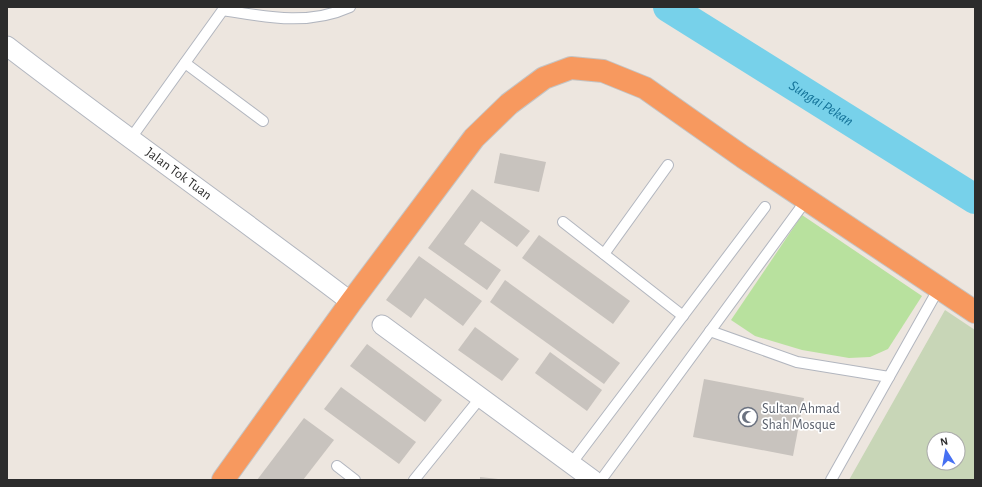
<svg xmlns="http://www.w3.org/2000/svg" width="982" height="487" font-family="'Alegreya Sans',sans-serif">
<style>
.green{fill:#b8e19e}
.cemetery{fill:#c8d6b7;fill-rule:evenodd}
.lines{fill:none;stroke-linecap:round;stroke-linejoin:round}
.river{stroke:#77d1ea;stroke-width:30}
.building{fill:#c8c3be}
.lane-casing{stroke:#b2b6bf;stroke-width:12}
.street-casing{stroke:#b2b6bf;stroke-width:21}
.highway-casing{stroke:#c4c4c4;stroke-width:24}
.lane{stroke:#fff;stroke-width:10}
.street{stroke:#fff;stroke-width:19}
.highway{stroke:#f7995f;stroke-width:22}
.labels{text-anchor:middle;dominant-baseline:central;stroke-width:3.5;stroke-linejoin:round;paint-order:stroke}
.street-label{font-size:14px;fill:#2c2c2c;stroke:#fff}
.worship-label{font-size:14px;fill:#5b616d;stroke:#fff;text-anchor:start}
.water-label{font-size:15px;font-style:italic;fill:#137298;stroke:#fff}
</style>
<rect width="100%" height="100%" fill="#ede6df"/>
<polygon class="green" points="802,215 922,296 888,349 870,357 849,358 802,350 755,336 731,320"/>
<path class="cemetery" d="M 945,310 L 975,330 L 975,480 L 849,480 ZM 934,439 L 958,439 L 958,463 L 934,463 Z"/>
<g class="lines">
<path class="river" id="s1" d="M 668,7 L 975,199"/>
</g>
<g class="building">
<polygon points="500,153 546,162 539,192 494,183"/>
<polygon points="472,189 530,231 517,247 481,221 464,244 501,270 487,290 428,248"/>
<polygon points="539,235 630,301 613,324 522,258"/>
<polygon points="419,256 482,301 463,326 425,298 411,318 386,300"/>
<polygon points="505,280 620,363 604,384 490,302"/>
<polygon points="475,327 519,359 502,381 458,350"/>
<polygon points="367,344 442,400 425,422 350,366"/>
<polygon points="550,352 602,390 587,411 535,373"/>
<polygon points="704,379 804,398 793,456 693,437"/>
<polygon points="341,387 416,442 399,464 324,409"/>
<polygon points="304,418 334,440 303,480 257,480"/>
<polygon points="480,477 498,479 497,480 480,480"/>
</g>
<g class="lines">
<g class="lane-casing">
<g id="lane">
<path d="M 223,10 C 266,17 308,26 350,7"/>
<polyline points="185,63 263,121"/>
<polyline points="131,138 225,7"/>
<polyline points="563,222 683,316"/>
<polyline points="604,254 668,165"/>
<polyline points="710,331 797,362 889,377"/>
<polyline points="571,464 765,207"/>
<polyline points="337,466 355,480"/>
<polyline points="414,480 481,397"/>
<polyline points="601,480 807,199"/>
<polyline points="831,480 939,288"/>
</g>
</g>
<g class="street-casing">
<g id="street">
<path id="s2" d="M 7,46 C 120,133 237,215 351,302"/>
<polyline points="382,325 593,480"/>
</g>
</g>
<g class="highway-casing">
<polyline id="highway" points="223,480 351,302 474,138 509,104 544,78 571,68 603,71 645,88 743,157 975,312"/>
</g>
<use href="#lane" class="lane"/>
<use href="#street" class="street"/>
<use href="#highway" class="highway"/>
</g>
<defs>
<g id="mosque-ring" transform="scale(1)"><circle r="9.5" fill="#fff" stroke="#6b7280" stroke-width="1.5"/><path d="M3.5-4.9A6 6 0 1 0 3.5 4.9A5 5 0 1 1 3.5-4.9Z" fill="#6b7280"/></g>
</defs>
<g fill-rule="evenodd">
<use href="#mosque-ring" x="748" y="417"/>
</g>
<g class="labels">
<g class="street-label">
<text stroke="none"><textPath href="#s2" startOffset="214">Jalan Tok Tuan</textPath></text>
</g>
<g class="worship-label">
<text x="762" y="409">Sultan Ahmad<tspan x="762" dy="16">Shah Mosque</tspan></text>
</g>
<g class="water-label">
<text stroke="none"><textPath href="#s1" startOffset="181">Sungai Pekan</textPath></text>
</g>
</g>
<rect width="982" height="487" fill="none" stroke="#2c2c2c" stroke-width="16"/>
<g transform="translate(946 451) rotate(349)"><circle r="19" fill="#ffffff" stroke="#ababab"/>
<path d="M0-3L7 15L0 10L-7 15Z" fill="#4670f2"/>
<text y="-6" font-size="11" font-weight="bold" text-anchor="middle" fill="#2c2c2c">N</text>
</g>
</svg>
